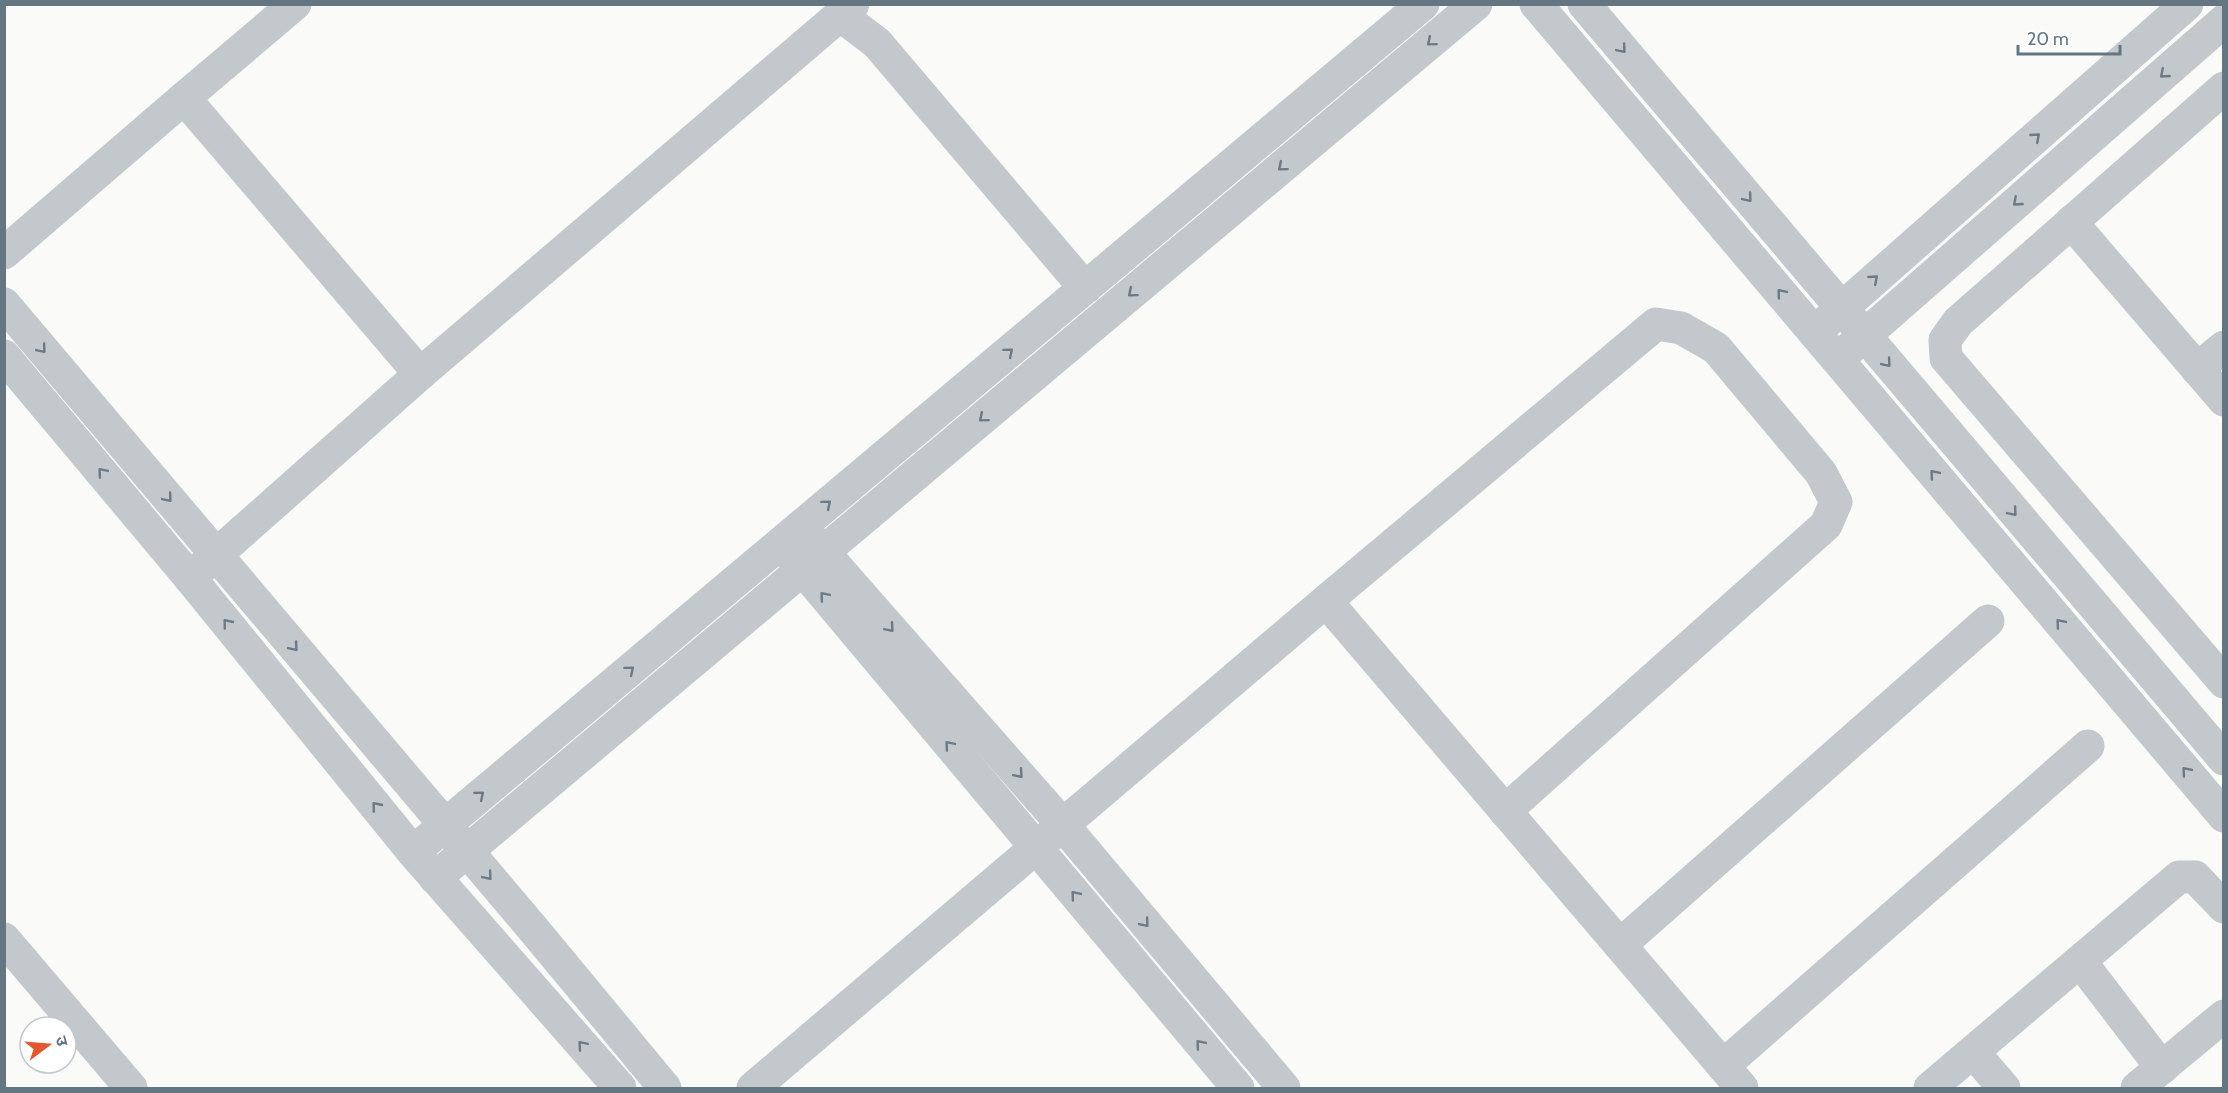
<svg xmlns="http://www.w3.org/2000/svg" width="2228" height="1093" font-family="Cabin,'Noto Sans Devanagari',sans-serif">
<style>
.lines{fill:none;stroke-linecap:round;stroke-linejoin:round}
.minor{stroke:#c3c8cc;stroke-width:33}
.oneway{stroke:#6a7a87}
</style>
<rect width="100%" height="100%" fill="#fafaf8"/>
<g class="lines">
<g class="minor">
<polyline points="1536,4 2224,816"/>
<polyline points="1584,4 2224,759"/>
<polyline points="840,15 877,43 1085,288"/>
<polyline points="2224,88 1958,322 1945,340 1946,358 2224,682"/>
<polyline points="184,98 295,4"/>
<polyline points="2071,222 2224,400"/>
<polyline points="4,253 184,98 420,374"/>
<polyline points="4,304 534,930 665,1088"/>
<polyline points="1825,323 2187,4"/>
<polyline points="1848,350 2224,21"/>
<polyline points="4,356 190,578 413,852"/>
<polyline points="2197,369 2224,347"/>
<polyline points="810,537 1063,825 1284,1088"/>
<polyline points="788,552 1238,1088"/>
<polyline points="190,578 420,374 853,4"/>
<polyline points="1326,601 1742,1088"/>
<polyline points="435,878 1476,4"/>
<polyline points="4,939 131,1088"/>
<polyline points="1620,945 1988,621"/>
<polyline points="2080,961 2162,1068"/>
<polyline points="1973,1052 2004,1088"/>
<polyline points="1723,1066 2088,746"/>
<polyline points="620,1088 413,852 1423,4"/>
<polyline points="753,1088 1326,601 1656,324 1681,328 1716,348 1821,473 1836,502 1826,525 1505,811"/>
<polyline points="1930,1088 2179,877 2195,877 2224,907"/>
<polyline points="2137,1088 2224,1016"/>
</g>
</g>
<defs><path id="oneway-chevron" d="M-2-3.5L2.5 0L-2 3.5" fill="none" stroke-width="1.6" stroke-linecap="round" stroke-linejoin="round" transform="scale(1.5)"/></defs>
<g class="oneway">
<use href="#oneway-chevron" transform="translate(1431 42) rotate(140)"/>
<use href="#oneway-chevron" transform="translate(1622 49) rotate(50)"/>
<use href="#oneway-chevron" transform="translate(2164 74) rotate(139)"/>
<use href="#oneway-chevron" transform="translate(2036 137) rotate(-41)"/>
<use href="#oneway-chevron" transform="translate(1282 167) rotate(140)"/>
<use href="#oneway-chevron" transform="translate(1748 198) rotate(50)"/>
<use href="#oneway-chevron" transform="translate(2017 202) rotate(139)"/>
<use href="#oneway-chevron" transform="translate(1874 279) rotate(-41)"/>
<use href="#oneway-chevron" transform="translate(1132 293) rotate(140)"/>
<use href="#oneway-chevron" transform="translate(1781 293) rotate(-130)"/>
<use href="#oneway-chevron" transform="translate(42 349) rotate(50)"/>
<use href="#oneway-chevron" transform="translate(1009 352) rotate(-40)"/>
<use href="#oneway-chevron" transform="translate(1887 363) rotate(50)"/>
<use href="#oneway-chevron" transform="translate(983 418) rotate(140)"/>
<use href="#oneway-chevron" transform="translate(102 472) rotate(-130)"/>
<use href="#oneway-chevron" transform="translate(1934 474) rotate(-130)"/>
<use href="#oneway-chevron" transform="translate(168 498) rotate(50)"/>
<use href="#oneway-chevron" transform="translate(827 504) rotate(-40)"/>
<use href="#oneway-chevron" transform="translate(2013 512) rotate(50)"/>
<use href="#oneway-chevron" transform="translate(824 596) rotate(-130)"/>
<use href="#oneway-chevron" transform="translate(227 623) rotate(-129)"/>
<use href="#oneway-chevron" transform="translate(2060 623) rotate(-130)"/>
<use href="#oneway-chevron" transform="translate(890 628) rotate(49)"/>
<use href="#oneway-chevron" transform="translate(294 647) rotate(50)"/>
<use href="#oneway-chevron" transform="translate(630 670) rotate(-40)"/>
<use href="#oneway-chevron" transform="translate(949 745) rotate(-130)"/>
<use href="#oneway-chevron" transform="translate(2186 771) rotate(-130)"/>
<use href="#oneway-chevron" transform="translate(1019 774) rotate(49)"/>
<use href="#oneway-chevron" transform="translate(480 795) rotate(-40)"/>
<use href="#oneway-chevron" transform="translate(376 806) rotate(-129)"/>
<use href="#oneway-chevron" transform="translate(488 876) rotate(50)"/>
<use href="#oneway-chevron" transform="translate(1075 895) rotate(-130)"/>
<use href="#oneway-chevron" transform="translate(1145 923) rotate(50)"/>
<use href="#oneway-chevron" transform="translate(1200 1044) rotate(-130)"/>
<use href="#oneway-chevron" transform="translate(582 1045) rotate(-131)"/>
</g>
<rect width="2228" height="1093" fill="none" stroke="#657683" stroke-width="12"/>
<g transform="translate(48 1045) rotate(74)"><circle r="28" fill="#ffffff" stroke="#c1c8cd" stroke-width="1.5"/>
<path d="M0-4.5L10 22L0 15L-10 22Z" fill="#e4572e"/>
<text y="-9" font-size="16" font-weight="bold" text-anchor="middle" fill="#657683">उ</text>
</g>
<path d="M2018 45v9h102v-9" fill="none" stroke="#657683" stroke-width="3"/>
<text x="2027" y="45" font-size="18" fill="#657683" stroke="#ffffff" stroke-width="4.5" paint-order="stroke">20 m</text>
</svg>
